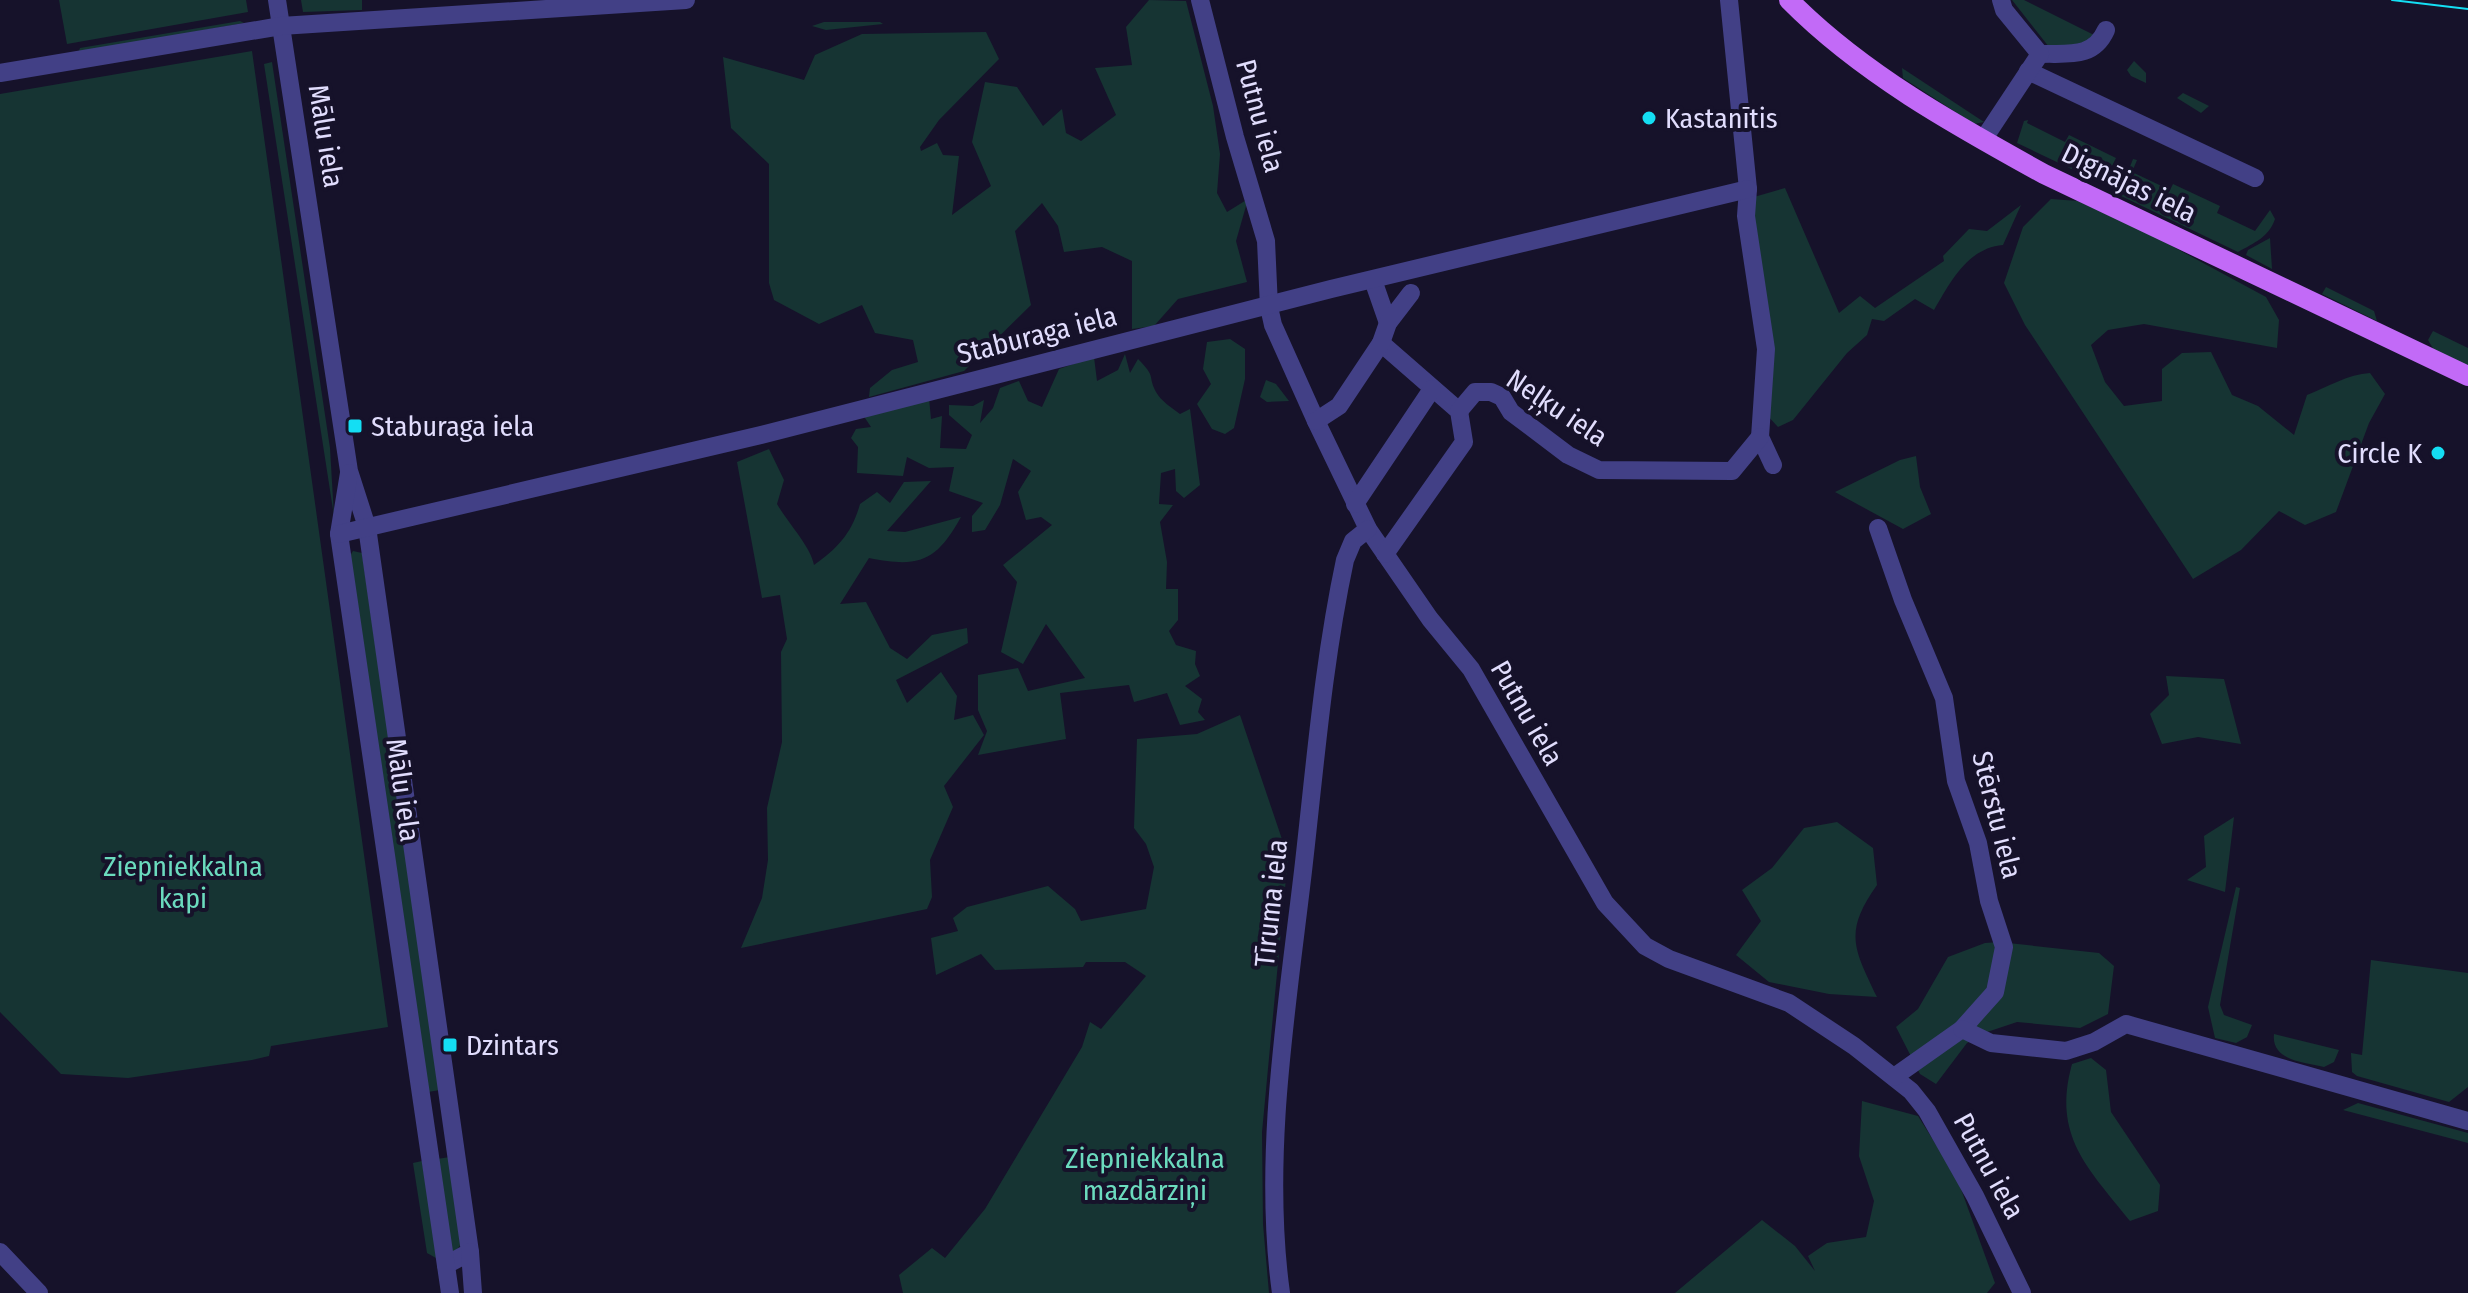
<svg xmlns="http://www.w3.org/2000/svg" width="2468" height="1293" font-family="'Fira Sans Condensed',sans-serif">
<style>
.green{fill:#163433}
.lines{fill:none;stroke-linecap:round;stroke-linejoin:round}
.minor{stroke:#424086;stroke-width:18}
.major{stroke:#c26af7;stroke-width:20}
.tram{stroke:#14def3;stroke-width:2}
.poi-dot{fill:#14def3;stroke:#16122a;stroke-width:3}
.labels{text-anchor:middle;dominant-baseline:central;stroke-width:8;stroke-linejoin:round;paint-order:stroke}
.street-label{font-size:28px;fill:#e1ddfd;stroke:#16122a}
.poi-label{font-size:28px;fill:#e1ddfd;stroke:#16122a;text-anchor:start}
.park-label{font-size:28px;fill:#6bdbbe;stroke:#16122a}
</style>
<rect width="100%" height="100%" fill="#16122a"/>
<g class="green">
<polygon points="59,0 246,0 248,12 67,44"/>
<polygon points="301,0 362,0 362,10 303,12"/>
<polygon points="1149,0 1186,1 1213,106 1220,154 1217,193 1227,212 1248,199 1236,241 1247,282 1178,299 1154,326 1132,329 1132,261 1102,247 1064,252 1058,226 1042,203 1015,231 1031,305 964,371 869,397 870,388 892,370 918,362 913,340 875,333 862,305 819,324 774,300 769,283 769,164 731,128 723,57 804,80 815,55 862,34 986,32 999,59 939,120 920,147 921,151 937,143 943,155 959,156 952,215 991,186 972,142 985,82 1017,87 1043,126 1062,109 1066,133 1081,141 1116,115 1095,68 1132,65 1126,27"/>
<polygon points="2012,0 2024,0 2094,35 2102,24 2089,46 2049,47"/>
<polygon points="240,21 244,23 78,53 80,48"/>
<polygon points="824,22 880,22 883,24 826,30 812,26"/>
<polygon points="252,51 388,1027 271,1046 269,1056 252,1060 128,1078 61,1074 0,1012 0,94"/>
<polygon points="2134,61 2146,73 2146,83 2131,76 2127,70"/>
<polygon points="272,62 330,448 334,516 264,64"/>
<polygon points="1902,68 1984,122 1974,124 1903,78"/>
<polygon points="2183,93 2209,106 2201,113 2177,98"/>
<polygon points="2028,120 2027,123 2065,142 2069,135 2116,158 2103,184 2017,143 2024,121"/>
<path d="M 2133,159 L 2137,160 L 2132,172 L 2170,190 L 2173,184 L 2220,206 L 2217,213 L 2255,231 L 2270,210 L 2275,219 C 2269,237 2254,243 2238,252 L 2119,195 Z"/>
<path d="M 1785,188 L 1839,313 L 1860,296 L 1875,308 L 1944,261 L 1943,256 L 1969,229 L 1987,231 L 2021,205 L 2003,245 C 1967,248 1950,283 1934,310 L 1915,299 L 1884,321 L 1872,319 L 1867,335 L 1847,353 L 1793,420 L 1778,427 L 1765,413 L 1752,217 L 1754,197 Z"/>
<path d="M 2051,199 L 2078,201 L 2155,237 L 2266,297 L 2279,320 L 2277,348 L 2144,324 L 2108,330 L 2091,345 L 2105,382 L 2124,406 L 2162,401 L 2162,369 L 2182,353 L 2211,352 L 2232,395 L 2258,406 L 2294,435 L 2307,395 C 2328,387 2348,374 2370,373 L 2385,394 L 2369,423 L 2336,512 L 2305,525 L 2279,511 L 2241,550 L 2193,579 L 2025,325 L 2004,283 L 2023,227 Z"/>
<polygon points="2270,238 2272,269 2246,255 2248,250"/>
<polygon points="2326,287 2374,311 2377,321 2322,294"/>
<polygon points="2433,331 2468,348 2468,366 2434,350 2428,340"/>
<polygon points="1230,339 1245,349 1245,379 1234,428 1225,434 1212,429 1197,404 1211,384 1203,369 1207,342"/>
<path d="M 1125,354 L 1130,373 L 1138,359 C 1157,378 1147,375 1156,392 C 1161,401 1172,408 1180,414 L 1190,409 L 1200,485 L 1184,498 L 1176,491 L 1175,469 L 1161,473 L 1159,504 L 1173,505 L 1160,522 L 1167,562 L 1166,589 L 1178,589 L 1178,620 L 1169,631 L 1176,645 L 1196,651 L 1195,664 L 1200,676 L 1185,686 L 1202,699 L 1198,712 L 1205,720 L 1180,725 L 1167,693 L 1134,702 L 1129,685 L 1060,693 L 1066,739 L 978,755 L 987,731 L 978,710 L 978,675 L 1018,668 L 1028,691 L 1085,678 L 1046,624 L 1023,664 L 1001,652 L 1017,582 L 1003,565 L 1052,525 L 1041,517 L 1026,520 L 1018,492 L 1031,471 L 1013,459 L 1000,505 L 985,530 L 972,532 L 972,516 L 983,503 L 949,491 L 954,467 L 929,468 L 907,457 L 903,476 L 857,473 L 858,447 L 851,438 L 856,429 L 871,427 L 863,415 L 929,398 L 931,419 L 942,416 L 940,448 L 966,449 L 972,435 L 949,415 L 949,405 L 973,406 L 984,400 L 980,423 L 993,408 L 1000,388 L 1019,381 L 1028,401 L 1042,407 L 1059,369 L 1094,357 L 1097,381 L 1118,370 Z"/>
<polygon points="1266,380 1276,384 1289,401 1267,402 1260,397"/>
<path d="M 769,449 L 784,480 L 777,504 C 788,523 811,547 814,565 C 838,548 852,533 860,504 L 877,492 L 890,503 L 904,482 L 931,481 L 887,531 L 905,532 L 961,517 C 936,562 919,568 869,558 L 840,604 L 866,602 L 890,648 L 907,659 L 932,635 L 967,628 L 968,643 L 896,680 L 907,703 L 941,672 L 957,696 L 954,720 L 973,715 L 984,735 L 944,786 L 953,807 L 930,860 L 932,897 L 927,909 L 741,948 L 762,898 L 768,860 L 767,808 L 782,742 L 781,652 L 787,639 L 780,595 L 762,598 L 737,462 Z"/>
<polygon points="1916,456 1920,487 1931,514 1903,529 1835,492 1900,460"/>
<polygon points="353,551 362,553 440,1090 428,1092 350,556"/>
<polygon points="2166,676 2224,679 2241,744 2198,737 2162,744 2150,714 2169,695"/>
<polygon points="1240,715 1288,857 1262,1132 1263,1224 1269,1293 903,1293 899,1275 932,1248 945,1258 985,1209 1082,1047 1090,1022 1101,1029 1146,976 1125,962 1086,962 1083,967 995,970 981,954 936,975 931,938 958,931 953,918 967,907 1048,886 1075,909 1081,921 1146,909 1154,867 1146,844 1134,828 1137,739 1197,734"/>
<polygon points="2234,817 2225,892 2187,880 2206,867 2204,836"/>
<path d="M 1837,822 L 1873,848 L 1877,885 C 1844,932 1853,947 1877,997 L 1829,994 L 1769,982 L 1736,955 L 1761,921 L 1742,890 L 1772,868 L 1804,828 Z"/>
<polygon points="2236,887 2240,888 2220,1005 2224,1015 2252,1025 2247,1037 2236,1043 2215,1038 2208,1007"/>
<polygon points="1999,942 2099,953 2114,966 2108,1014 2080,1028 2017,1022 1987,1032 1967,1043 1936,1084 1920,1074 1896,1027 1918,1009 1948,957 1985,943"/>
<polygon points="2371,960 2468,973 2468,1087 2449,1102 2357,1076 2352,1072 2351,1053 2362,1055"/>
<path d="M 2274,1034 L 2339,1050 L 2334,1062 L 2324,1067 C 2304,1062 2271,1061 2274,1034 Z"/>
<path d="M 2091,1058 L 2106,1070 L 2111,1112 L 2160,1185 L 2158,1211 L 2130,1221 C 2088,1168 2052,1136 2072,1064 Z"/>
<polygon points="1862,1101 1918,1116 1957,1178 1995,1283 1987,1293 1675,1293 1762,1220 1795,1246 1815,1271 1808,1256 1827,1243 1866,1237 1874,1201 1859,1156"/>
<polygon points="2358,1103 2468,1133 2468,1143 2343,1110"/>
<polygon points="450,1157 462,1243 455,1252 451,1250 437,1159"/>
<polygon points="422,1161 437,1257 436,1258 427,1253 413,1163"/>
</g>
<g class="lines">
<g class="minor">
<polyline points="277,0 349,471 367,527 470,1252 446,1265"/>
<polyline points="1200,0 1235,137 1266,241 1269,307 1273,325 1316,421 1368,529 1430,619 1471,669 1605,903 1645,946 1669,959 1789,1003 1854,1046 1911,1091 1927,1111 1975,1196 2022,1293"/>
<polyline points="1729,0 1748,189 1746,216 1766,349 1760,437 1773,465"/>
<path d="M 2040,54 C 2068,53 2093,59 2106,30"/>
<polyline points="2028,71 2255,178"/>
<polyline points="0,73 281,26 686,0"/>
<polyline points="1983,140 2040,54 2004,10 2001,0"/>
<polyline points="1373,280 1388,323"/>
<polyline points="1381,343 1459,411 1464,442 1385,554"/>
<polyline points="1459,411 1475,392 1491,392 1502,397 1511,412 1568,455 1599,470 1732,471 1760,437"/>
<polyline points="1316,421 1339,406 1381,343 1388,323 1411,293"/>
<polyline points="349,473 339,534 450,1293"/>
<polyline points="1355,504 1432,389"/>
<polyline points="1878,528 1903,600 1944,698 1956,781 1978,843 1989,901 2004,947 1995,992 1962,1029 1894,1077"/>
<polyline points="339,534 761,435 1331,289 1748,189"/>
<polyline points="1962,1029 1991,1043 2066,1051 2094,1042 2126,1024 2468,1121"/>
<polyline points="0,1252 39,1293"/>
<polyline points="470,1252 473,1293"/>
<path d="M 1281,1293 C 1262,1156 1287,1008 1303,871 C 1315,767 1323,663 1345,560 L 1353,541 L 1368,529"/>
</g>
<path class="major" d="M 1789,0 C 1861,73 1955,125 2044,174 L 2468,376"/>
<polyline class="tram" points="2392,0 2468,9"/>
</g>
<g class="poi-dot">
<circle cx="1649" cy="118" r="8"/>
<rect x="347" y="418" width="16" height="16" rx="4"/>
<circle cx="2438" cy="453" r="8"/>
<rect x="442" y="1037" width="16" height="16" rx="4"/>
</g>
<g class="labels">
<g class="street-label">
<text transform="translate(1260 116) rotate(75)">Putnu iela</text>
<text transform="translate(326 136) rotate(81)">Mālu iela</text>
<text transform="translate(2129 183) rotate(26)">Dignājas iela</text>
<text transform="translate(1037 335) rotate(-14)">Staburaga iela</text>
<text transform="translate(1557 408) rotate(34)">Neļķu iela</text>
<text transform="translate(1527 713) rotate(60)">Putnu iela</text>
<text transform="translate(403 790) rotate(82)">Mālu iela</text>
<text transform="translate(1997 815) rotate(76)">Stērstu iela</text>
<text transform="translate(1271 903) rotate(-84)">Tīruma iela</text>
<text transform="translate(1989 1166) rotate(61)">Putnu iela</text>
</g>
<g class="poi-label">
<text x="1665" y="118">Kastanītis</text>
<text x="371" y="426">Staburaga iela</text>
<text x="2422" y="453" text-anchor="end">Circle K</text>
<text x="466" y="1045">Dzintars</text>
</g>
<g class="park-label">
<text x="183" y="866">Ziepniekkalna<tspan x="183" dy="32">kapi</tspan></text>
<text x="1145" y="1158">Ziepniekkalna<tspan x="1145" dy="32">mazdārziņi</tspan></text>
</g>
</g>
</svg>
